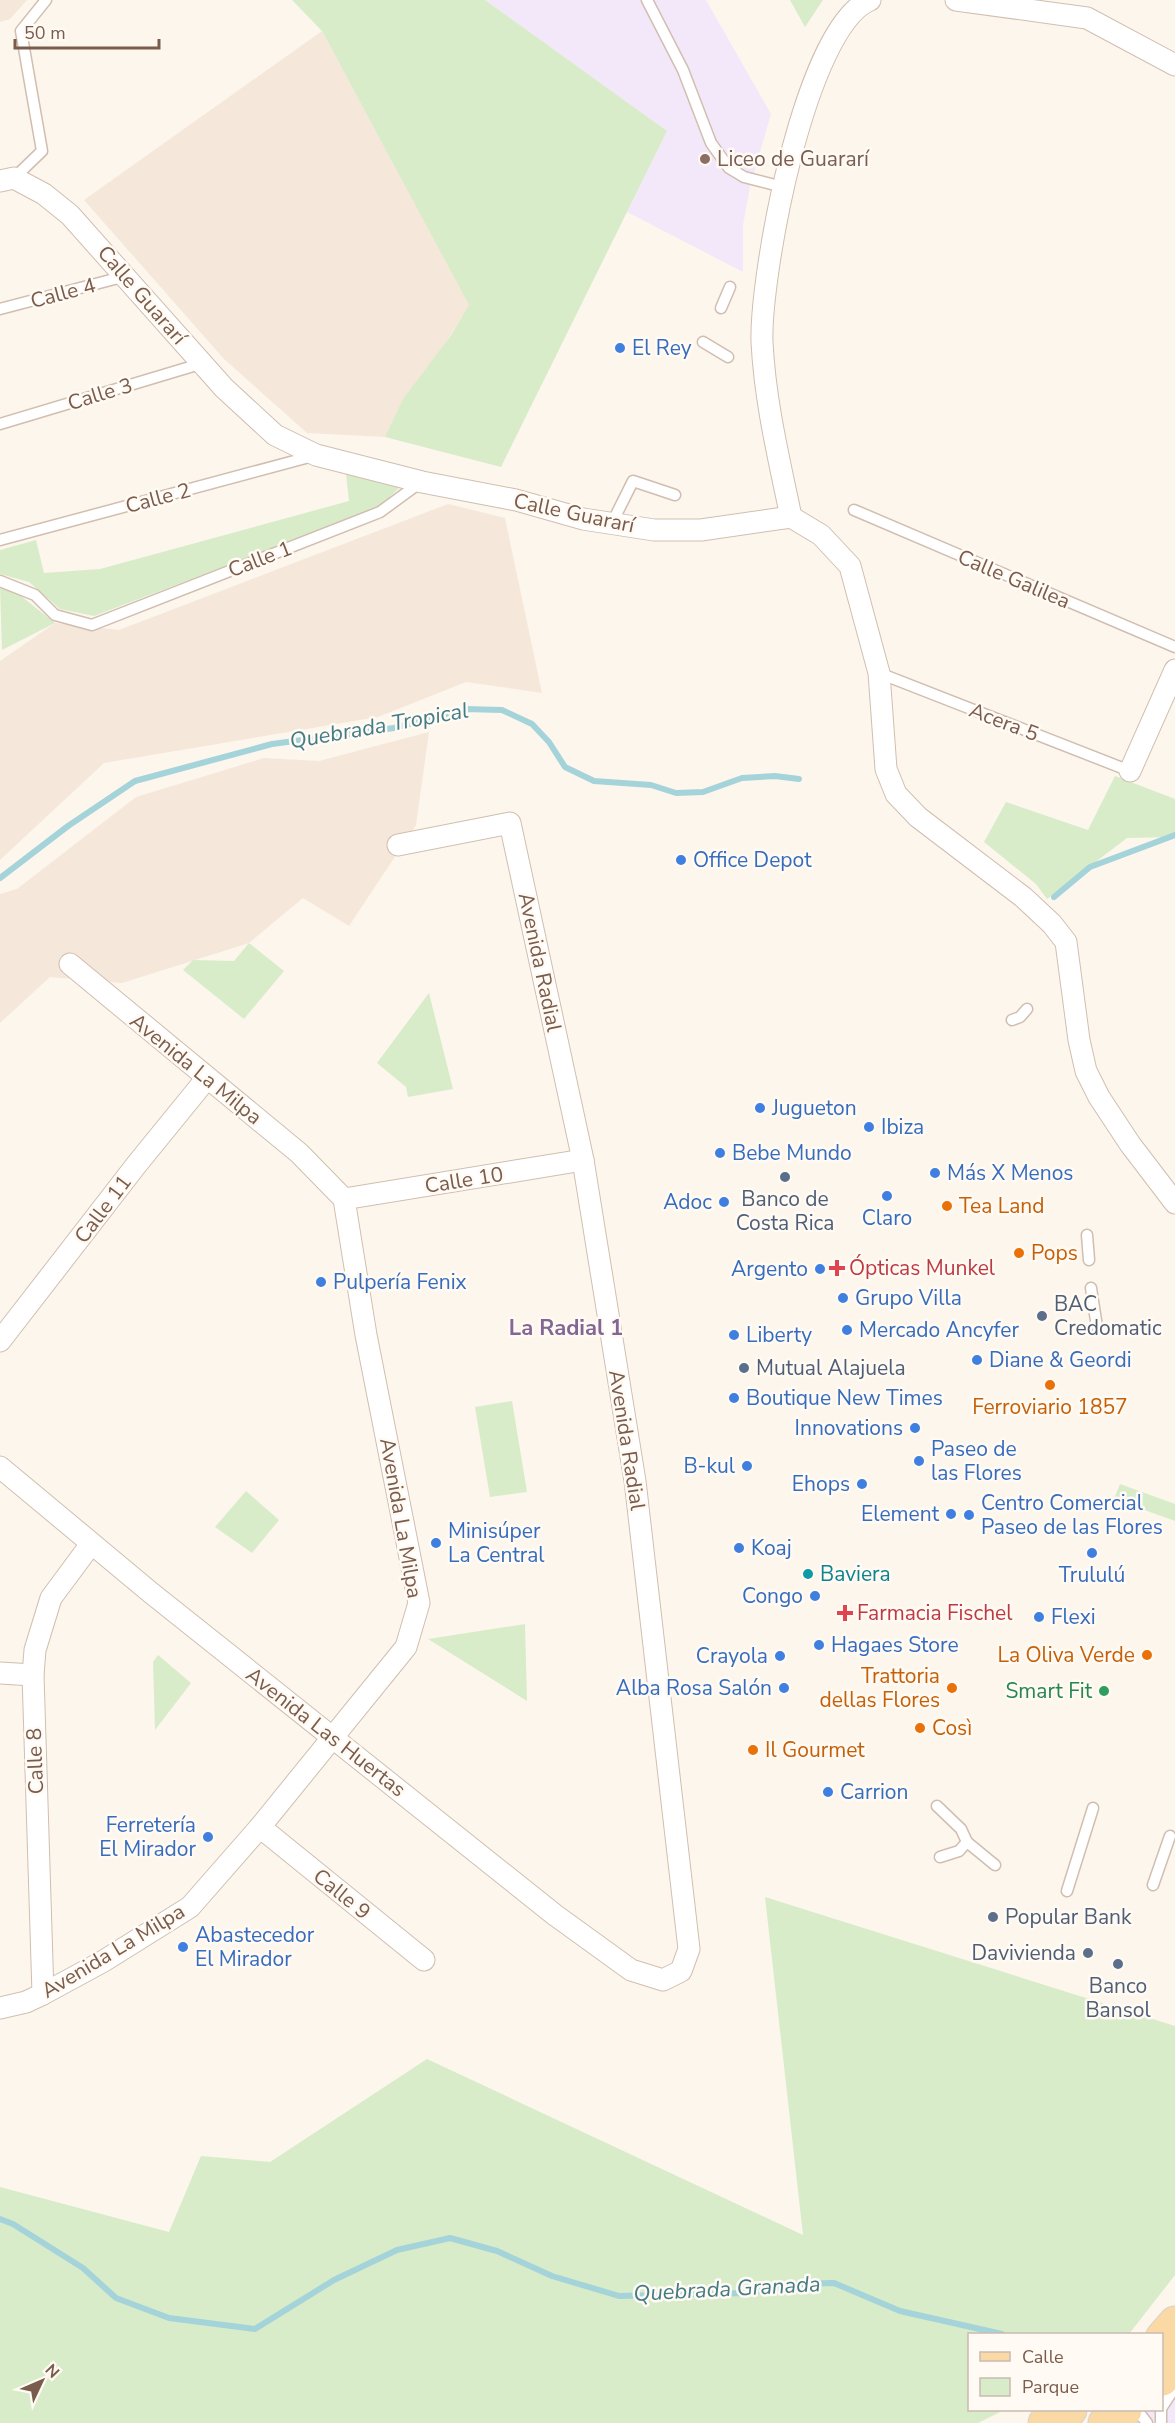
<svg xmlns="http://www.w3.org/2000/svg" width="1175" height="2423" font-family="'Nunito Sans',sans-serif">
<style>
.residential{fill:#f5e8da}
.education{fill:#f3e8fa}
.green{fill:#d8ecc9}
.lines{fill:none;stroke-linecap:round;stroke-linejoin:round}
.stream{stroke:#a5d3da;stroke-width:6}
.lane-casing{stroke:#d1beb0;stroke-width:13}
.street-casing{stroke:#d1beb0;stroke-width:23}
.primary-casing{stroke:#dad1cd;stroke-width:35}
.lane{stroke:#fff;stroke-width:10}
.street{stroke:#fff;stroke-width:21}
.primary{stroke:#fbd9a5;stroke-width:33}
.education-dot{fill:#8d6e63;stroke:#fffaf3;stroke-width:2}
.shop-dot{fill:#3f7fe0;stroke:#fffaf3;stroke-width:2}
.service-dot{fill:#5c6f8a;stroke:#fffaf3;stroke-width:2}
.food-dot{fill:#e8710a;stroke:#fffaf3;stroke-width:2}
.health-dot{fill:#e0444e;stroke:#fffaf3;stroke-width:2}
.culture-dot{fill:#0f9aa8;stroke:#fffaf3;stroke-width:2}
.leisure-dot{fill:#2e9e5b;stroke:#fffaf3;stroke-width:2}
.labels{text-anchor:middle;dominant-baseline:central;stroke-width:5;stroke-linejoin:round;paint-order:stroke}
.education-label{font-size:21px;fill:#785e54;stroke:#fffaf3;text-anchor:start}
.street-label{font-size:21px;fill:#7a5c4d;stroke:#fffaf3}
.shop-label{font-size:21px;fill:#366cbe;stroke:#fffaf3;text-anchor:start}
.service-label{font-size:21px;fill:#4e5e75;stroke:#fffaf3;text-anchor:start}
.food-label{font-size:21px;fill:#c56008;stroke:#fffaf3;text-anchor:start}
.health-label{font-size:21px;fill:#be3a42;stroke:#fffaf3;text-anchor:start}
.culture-label{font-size:21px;fill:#0d838f;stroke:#fffaf3;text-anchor:start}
.leisure-label{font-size:21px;fill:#27864d;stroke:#fffaf3;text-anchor:end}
.water-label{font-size:22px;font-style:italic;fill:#437c86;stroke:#fffaf3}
.neighbourhood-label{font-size:22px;font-weight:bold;fill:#846695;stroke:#fffaf3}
</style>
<rect width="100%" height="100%" fill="#fdf6ec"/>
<g class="residential">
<polygon points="0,0 27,0 10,19 0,22"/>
<polygon points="322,31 470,305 385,437 307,433 224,359 84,200"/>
<polygon points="448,504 505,518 542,693 466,682 378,717 104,763 0,860 0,661 55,623 119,630"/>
<polygon points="429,732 416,825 349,926 303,898 249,943 122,983 50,977 0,1023 0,894 17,889 136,797 264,758 319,761"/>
</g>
<g class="education">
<polygon points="485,0 706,0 771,114 750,187 743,225 743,272 627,212 667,131"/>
<polygon points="1175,2381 1175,2423 1127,2423 1142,2410 1162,2410 1162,2393"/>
</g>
<g class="green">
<polygon points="292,0 485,0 667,131 501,467 385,437 403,399 452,334 469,305 322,31"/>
<polygon points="790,0 823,0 805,27"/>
<polygon points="346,474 402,485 378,508 94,616 60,609 29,582 0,574 0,550 36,540 44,573 100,569 349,501"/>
<polygon points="0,586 12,589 55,623 2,650"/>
<polygon points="1115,776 1175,799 1175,837 1127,838 1047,899 1036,884 984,842 1006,802 1088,830"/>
<polygon points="249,943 284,971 244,1019 183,970 193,960 234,961"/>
<polygon points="429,993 453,1089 408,1097 406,1087 377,1063"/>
<polygon points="512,1401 527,1492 490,1497 475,1407"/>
<polygon points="1120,1484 1175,1504 1175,1521 1114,1499"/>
<polygon points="246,1491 279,1520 252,1553 215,1527"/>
<polygon points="525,1624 527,1701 428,1639"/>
<polygon points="158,1655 191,1683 155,1730 153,1662"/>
<polygon points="765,1897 1175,2026 1175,2275 1129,2334 970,2334 970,2410 1004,2410 978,2423 0,2423 0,2187 169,2232 201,2156 270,2162 427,2059 803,2235"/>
</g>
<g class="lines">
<g class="stream">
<polyline points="0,878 68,826 135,781 272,744 394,728 465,709 502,710 532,724 549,742 565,767 594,781 651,785 676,793 703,792 742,778 775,776 799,779"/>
<polyline points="1054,897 1090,867 1175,835"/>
<polyline points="0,2219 13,2224 83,2268 116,2298 169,2318 255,2329 334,2280 397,2250 450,2238 497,2251 552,2276 619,2296 749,2293 795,2284 834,2283 900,2311 1002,2334"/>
</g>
<g class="lane-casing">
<g id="lane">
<polyline points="647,0 683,70 711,143 729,168 744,177 783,187"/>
<polyline points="14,178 42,151 21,31 46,0"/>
<polyline points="721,308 730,287"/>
<polyline points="0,309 126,276"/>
<polyline points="703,342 728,357"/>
<polyline points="0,424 200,364"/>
<polyline points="854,510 1175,647"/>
<polyline points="612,523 633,481 675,495"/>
<polyline points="0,540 313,456"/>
<polyline points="0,581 35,595 55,615 92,625 380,512 421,482"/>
<polyline points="879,673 1130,771"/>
<polyline points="1012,1020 1020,1017 1027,1009"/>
<polyline points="1087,1235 1089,1260"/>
<polyline points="1091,1288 1097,1327"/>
<polyline points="937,1806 961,1829 967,1842 959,1851 940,1857"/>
<polyline points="967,1842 995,1865"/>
<polyline points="1153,1885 1170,1836"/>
<polyline points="1067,1891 1093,1808"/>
<polyline points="1162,2407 1175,2387"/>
<polyline points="1137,2410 1147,2423"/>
<polyline points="1161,2423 1161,2410"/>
</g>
</g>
<g class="street-casing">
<g id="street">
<polyline points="956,0 1087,18 1175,65"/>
<polyline points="0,181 14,178 44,194 70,215 224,388 275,435 316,455 422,482 516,500 583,519 654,530 701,530 791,517"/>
<polyline points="791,517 821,535 850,566 879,673 886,769 896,794 918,817 1023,897 1052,924 1066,942 1079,1040 1086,1071 1099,1097 1130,1144 1175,1203"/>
<path d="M 791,517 C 779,459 765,402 762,342 C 760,275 805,27 870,0"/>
<polyline points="1130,771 1175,670"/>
<polyline points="344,1199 583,1160"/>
<polyline points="0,1341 137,1164 207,1078"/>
<polyline points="0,1467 150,1592 555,1915 631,1970 663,1980 681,1971 689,1949 635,1481 583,1160 510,823 398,845"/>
<polyline points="0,1673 33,1675"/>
<polyline points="260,1827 424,1960"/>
<polyline points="43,1994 33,1675 35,1650 51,1598 91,1544"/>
<polyline points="0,2008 26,2002 43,1994 102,1962 190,1907 260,1827 406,1647 419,1603 366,1335 344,1199 299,1153 70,964"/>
</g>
</g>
<g class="primary-casing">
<g id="primary">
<polyline points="1162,2338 1175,2323"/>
<polyline points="1162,2379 1175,2363"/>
<polyline points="1045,2423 1070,2410"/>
<polyline points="1105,2423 1125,2410"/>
</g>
</g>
<use href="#lane" class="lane"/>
<use href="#street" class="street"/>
<use href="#primary" class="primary"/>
</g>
<circle class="education-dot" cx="705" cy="159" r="6"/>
<g class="shop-dot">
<circle cx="620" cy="348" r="6"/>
<circle cx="681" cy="860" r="6"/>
<circle cx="760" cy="1108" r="6"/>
<circle cx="869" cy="1127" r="6"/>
<circle cx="720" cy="1153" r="6"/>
<circle cx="935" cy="1173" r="6"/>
<circle cx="887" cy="1196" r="6"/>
<circle cx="724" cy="1202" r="6"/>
<circle cx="820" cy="1269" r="6"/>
<circle cx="321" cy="1282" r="6"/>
<circle cx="843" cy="1298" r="6"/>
<circle cx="847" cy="1330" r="6"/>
<circle cx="734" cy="1335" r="6"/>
<circle cx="977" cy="1360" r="6"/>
<circle cx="734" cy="1398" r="6"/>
<circle cx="915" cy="1428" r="6"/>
<circle cx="919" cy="1461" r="6"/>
<circle cx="747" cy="1466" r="6"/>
<circle cx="862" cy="1484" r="6"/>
<circle cx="951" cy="1514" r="6"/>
<circle cx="969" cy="1515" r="6"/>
<circle cx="436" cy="1543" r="6"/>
<circle cx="739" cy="1548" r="6"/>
<circle cx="1092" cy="1553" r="6"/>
<circle cx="815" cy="1596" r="6"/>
<circle cx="1039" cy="1617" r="6"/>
<circle cx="819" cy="1645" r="6"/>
<circle cx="780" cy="1656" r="6"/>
<circle cx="784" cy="1688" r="6"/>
<circle cx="828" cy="1792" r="6"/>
<circle cx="208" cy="1837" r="6"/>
<circle cx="183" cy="1947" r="6"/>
</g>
<g class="service-dot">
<circle cx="785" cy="1177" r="6"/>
<circle cx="1042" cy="1316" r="6"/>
<circle cx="744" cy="1368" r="6"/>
<circle cx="993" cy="1917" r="6"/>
<circle cx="1088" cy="1953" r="6"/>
<circle cx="1118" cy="1964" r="6"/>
</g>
<g class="food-dot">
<circle cx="947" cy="1206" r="6"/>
<circle cx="1019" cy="1253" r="6"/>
<circle cx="1050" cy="1385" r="6"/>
<circle cx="1147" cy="1655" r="6"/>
<circle cx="952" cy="1688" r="6"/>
<circle cx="920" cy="1728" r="6"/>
<circle cx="753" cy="1750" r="6"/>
</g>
<g class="health-dot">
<path d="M834 1259h6v6h6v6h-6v6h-6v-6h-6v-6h6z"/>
<path d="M842 1604h6v6h6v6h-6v6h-6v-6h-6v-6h6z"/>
</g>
<circle class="culture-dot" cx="808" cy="1574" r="6"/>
<circle class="leisure-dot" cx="1104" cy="1691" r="6"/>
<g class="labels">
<g class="education-label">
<text x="717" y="159">Liceo de Guararí</text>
</g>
<g class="street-label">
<text transform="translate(63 293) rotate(-15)">Calle 4</text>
<text transform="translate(142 295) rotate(49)">Calle Guararí</text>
<text transform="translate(100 394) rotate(-17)">Calle 3</text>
<text transform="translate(158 498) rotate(-15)">Calle 2</text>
<text transform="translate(574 513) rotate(12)">Calle Guararí</text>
<text transform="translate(260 559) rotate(-21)">Calle 1</text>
<text transform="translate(1014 579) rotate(23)">Calle Galilea</text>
<text transform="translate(1004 722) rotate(21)">Acera 5</text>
<text transform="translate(540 962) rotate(78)">Avenida Radial</text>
<text transform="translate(196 1069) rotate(39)">Avenida La Milpa</text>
<text transform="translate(464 1180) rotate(-9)">Calle 10</text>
<text transform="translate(103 1209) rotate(-53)">Calle 11</text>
<text transform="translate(627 1440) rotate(81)">Avenida Radial</text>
<text transform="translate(401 1518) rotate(80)">Avenida La Milpa</text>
<text transform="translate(326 1732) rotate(38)">Avenida Las Huertas</text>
<text transform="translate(35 1761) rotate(-92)">Calle 8</text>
<text transform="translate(342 1894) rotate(39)">Calle 9</text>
<text transform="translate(113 1951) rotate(-31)">Avenida La Milpa</text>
</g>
<g class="shop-label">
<text x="632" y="348">El Rey</text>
<text x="693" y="860">Office Depot</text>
<text x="772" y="1108">Jugueton</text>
<text x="881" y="1127">Ibiza</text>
<text x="732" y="1153">Bebe Mundo</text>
<text x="947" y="1173">Más X Menos</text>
<text x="712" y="1202" text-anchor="end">Adoc</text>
<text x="887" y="1218" text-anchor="middle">Claro</text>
<text x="808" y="1269" text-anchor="end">Argento</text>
<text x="333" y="1282">Pulpería Fenix</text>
<text x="855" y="1298">Grupo Villa</text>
<text x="859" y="1330">Mercado Ancyfer</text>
<text x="746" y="1335">Liberty</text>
<text x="989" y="1360">Diane &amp; Geordi</text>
<text x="746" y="1398">Boutique New Times</text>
<text x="903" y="1428" text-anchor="end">Innovations</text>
<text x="931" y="1449">Paseo de<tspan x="931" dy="24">las Flores</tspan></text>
<text x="735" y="1466" text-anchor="end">B-kul</text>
<text x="850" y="1484" text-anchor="end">Ehops</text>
<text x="981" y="1503">Centro Comercial<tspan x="981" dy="24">Paseo de las Flores</tspan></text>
<text x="939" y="1514" text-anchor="end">Element</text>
<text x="448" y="1531">Minisúper<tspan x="448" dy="24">La Central</tspan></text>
<text x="751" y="1548">Koaj</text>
<text x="1092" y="1575" text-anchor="middle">Trululú</text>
<text x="803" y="1596" text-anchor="end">Congo</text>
<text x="1051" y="1617">Flexi</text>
<text x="831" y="1645">Hagaes Store</text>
<text x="768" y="1656" text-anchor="end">Crayola</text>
<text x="772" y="1688" text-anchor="end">Alba Rosa Salón</text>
<text x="840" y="1792">Carrion</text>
<text x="196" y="1825" text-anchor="end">Ferretería<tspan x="196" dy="24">El Mirador</tspan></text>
<text x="195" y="1935">Abastecedor<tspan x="195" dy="24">El Mirador</tspan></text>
</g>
<g class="service-label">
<text x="785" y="1199" text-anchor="middle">Banco de<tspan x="785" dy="24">Costa Rica</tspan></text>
<text x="1054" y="1304">BAC<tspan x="1054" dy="24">Credomatic</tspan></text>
<text x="756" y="1368">Mutual Alajuela</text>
<text x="1005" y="1917">Popular Bank</text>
<text x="1076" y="1953" text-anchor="end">Davivienda</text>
<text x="1118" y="1986" text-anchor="middle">Banco<tspan x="1118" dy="24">Bansol</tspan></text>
</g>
<g class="food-label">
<text x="959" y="1206">Tea Land</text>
<text x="1031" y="1253">Pops</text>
<text x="1050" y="1407" text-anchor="middle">Ferroviario 1857</text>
<text x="1135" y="1655" text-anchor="end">La Oliva Verde</text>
<text x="940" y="1676" text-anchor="end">Trattoria<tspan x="940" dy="24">dellas Flores</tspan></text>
<text x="932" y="1728">Così</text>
<text x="765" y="1750">Il Gourmet</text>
</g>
<g class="health-label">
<text x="849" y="1268">Ópticas Munkel</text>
<text x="857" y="1613">Farmacia Fischel</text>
</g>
<g class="culture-label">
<text x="820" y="1574">Baviera</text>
</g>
<g class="leisure-label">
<text x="1092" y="1691">Smart Fit</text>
</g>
<g class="water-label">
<text transform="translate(379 726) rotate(-10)">Quebrada Tropical</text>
<text transform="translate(727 2289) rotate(-3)">Quebrada Granada</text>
</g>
<g class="neighbourhood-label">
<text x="566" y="1328">La Radial 1</text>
</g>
</g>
<rect x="968" y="2333" width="195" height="78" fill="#fffaf3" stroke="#cabbb1" stroke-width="1.5"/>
<rect x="980" y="2352" width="30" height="9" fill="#fbd9a5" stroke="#cabbb1" stroke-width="1.5"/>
<text x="1022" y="2363" font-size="18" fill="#7a5c4d">Calle</text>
<rect x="980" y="2378" width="30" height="18" fill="#d8ecc9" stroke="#cabbb1" stroke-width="1.5"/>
<text x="1022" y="2393" font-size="18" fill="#7a5c4d">Parque</text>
<g transform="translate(42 2381) rotate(46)" stroke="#fffaf3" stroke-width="4.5" paint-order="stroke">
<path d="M0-4.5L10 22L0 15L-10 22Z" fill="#7a5c4d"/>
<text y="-9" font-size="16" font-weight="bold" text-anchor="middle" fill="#7a5c4d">N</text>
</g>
<path d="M15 39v9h144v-9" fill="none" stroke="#7a5c4d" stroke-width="3"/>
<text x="24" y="39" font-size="18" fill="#7a5c4d" stroke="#fffaf3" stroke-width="4.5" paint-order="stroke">50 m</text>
</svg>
